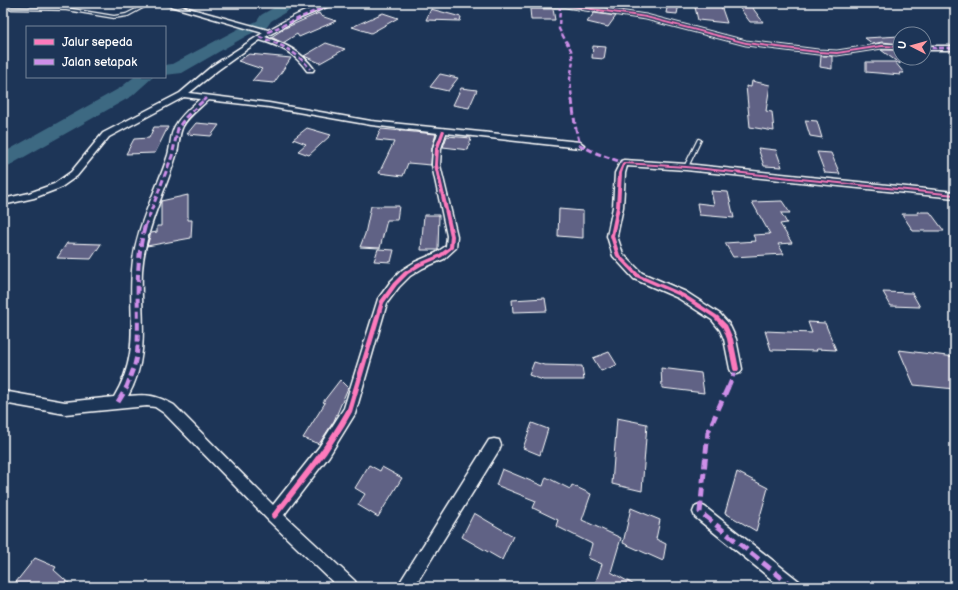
<svg xmlns="http://www.w3.org/2000/svg" width="958" height="590" font-family="'Balsamiq Sans',sans-serif">
<style>
.lines{fill:none;stroke-linecap:round;stroke-linejoin:round}
.river{fill:#3e6982;fill-rule:evenodd}
.building{fill:#616285;stroke:#fff}
.service-casing{stroke:#fff;stroke-width:2.5}
.minor-casing{stroke:#fff;stroke-width:3}
.service{fill:#1d3557;fill-rule:evenodd}
.minor{fill:#1d3557;fill-rule:evenodd}
.quiet-far3{stroke:#ce8fe9;stroke-width:2.5;stroke-dasharray:5 2.5;stroke-linecap:butt}
.quiet-far2{stroke:#ce8fe9;stroke-width:3;stroke-dasharray:6 3;stroke-linecap:butt}
.quiet-far1{stroke:#ce8fe9;stroke-width:4;stroke-dasharray:8 4;stroke-linecap:butt}
.quiet{stroke:#ce8fe9;stroke-width:5;stroke-dasharray:10 5;stroke-linecap:butt}
.cycleway-casing{stroke:#1d3557;stroke-width:3}
.cycleway{fill:#fd7abc;fill-rule:evenodd}
</style>
<rect width="100%" height="100%" fill="#1d3557"/>
<filter id="ink" filterUnits="userSpaceOnUse"><feTurbulence type="fractalNoise" baseFrequency=".025" numOctaves="2"/><feDisplacementMap in="SourceGraphic" scale="8" xChannelSelector="R" yChannelSelector="G"/><feConvolveMatrix kernelMatrix="1 2 1 2 8 2 1 2 1" color-interpolation-filters="sRGB"/></filter>
<g filter="url(#ink)">
<g class="lines">
<g class="river">
<polygon points="282,3 304,3 302,6 289,10 271,21 267,27 248,35 182,73 165,75 165,65 172,64 238,29 257,21 261,15"/>
<polygon points="134,77 153,77 132,96 10,165 3,167 3,153 120,88"/>
</g>
</g>
<g class="building">
<polygon points="668,3 679,4 677,14 666,13"/>
<polygon points="694,3 720,3 727,23 698,20"/>
<polygon points="736,3 749,3 763,22 750,22"/>
<polygon points="431,9 461,17 460,21 426,20"/>
<polygon points="530,9 553,9 555,20 531,20"/>
<polygon points="319,13 321,16 336,21 299,37 297,34 283,43 271,37 285,28"/>
<polygon points="383,13 398,18 371,33 352,27"/>
<polygon points="594,13 616,16 608,27 587,22"/>
<polygon points="900,36 900,44 882,42 873,44 865,38"/>
<polygon points="326,43 345,49 320,63 304,56"/>
<polygon points="593,46 606,47 604,59 592,58"/>
<polygon points="881,50 900,50 900,64"/>
<polygon points="249,54 291,58 274,83 252,81 262,69 238,61"/>
<polygon points="821,56 832,56 832,69 820,67"/>
<polygon points="866,62 895,62 904,73 899,73 901,75 866,72"/>
<polygon points="440,74 458,78 448,91 430,87"/>
<polygon points="752,81 770,85 766,111 772,112 774,131 750,127 746,86 751,87"/>
<polygon points="461,88 477,90 469,108 453,105"/>
<polygon points="805,120 817,121 822,138 810,136"/>
<polygon points="196,123 219,125 211,136 187,134"/>
<polygon points="154,127 168,127 155,153 126,154 134,139 149,138"/>
<polygon points="307,128 331,135 309,155 298,151 306,144 293,139"/>
<polygon points="381,129 436,134 432,148 431,165 408,163 403,176 379,173 394,142 376,140"/>
<polygon points="447,136 471,138 468,150 443,147"/>
<polygon points="758,148 776,150 782,167 764,166"/>
<polygon points="817,152 831,153 840,174 825,173"/>
<polygon points="711,191 728,192 734,218 699,215 697,203 714,205"/>
<polygon points="188,195 188,220 192,220 191,238 147,246 151,233 157,232 157,226 161,226 161,201"/>
<polygon points="782,201 790,213 781,213 787,223 780,224 792,243 778,244 784,254 733,257 725,243 756,241 753,235 770,234 752,202"/>
<polygon points="371,206 399,206 397,220 387,220 380,248 360,247 365,234"/>
<polygon points="559,209 583,211 583,238 558,236"/>
<polygon points="917,212 930,212 944,231 913,231 902,214 918,214"/>
<polygon points="424,215 439,215 438,250 421,250"/>
<polygon points="67,243 101,244 91,259 57,258"/>
<polygon points="378,249 394,250 391,262 374,261"/>
<polygon points="883,292 912,293 920,307 891,306"/>
<polygon points="545,298 547,311 513,312 512,300"/>
<polygon points="808,322 825,323 836,350 816,349 817,351 771,350 765,331 812,333"/>
<polygon points="899,350 955,357 955,389 914,385"/>
<polygon points="609,352 617,365 601,371 593,358"/>
<polygon points="534,362 544,365 582,366 584,380 543,380 529,375"/>
<polygon points="661,368 701,373 704,393 662,388"/>
<polygon points="340,380 348,388 334,421 319,444 303,438 325,403 323,402"/>
<polygon points="617,418 647,424 642,491 612,484"/>
<polygon points="532,423 548,429 540,455 523,448"/>
<polygon points="369,465 380,471 382,467 402,478 378,517 358,505 365,494 355,488"/>
<polygon points="502,469 543,486 546,477 570,489 572,485 591,494 582,520 621,538 611,572 638,587 594,587 602,564 588,558 592,544 556,526 558,520 533,508 536,501 496,485"/>
<polygon points="737,472 768,488 756,531 725,513"/>
<polygon points="631,508 660,520 656,539 666,544 663,561 623,543"/>
<polygon points="474,513 513,536 502,560 462,537"/>
<polygon points="35,558 56,567 54,570 73,587 12,587"/>
</g>
<g class="lines">
<g class="service-casing">
<g id="service">
<polygon points="148,3 152,3 128,16 114,18 66,10 3,9 3,7 66,8 114,16 126,14"/>
<polygon points="698,139 699,139 701,140 688,167 688,168 684,168 684,167"/>
</g>
</g>
<g class="minor-casing">
<g id="minor">
<path d="M 160,3 L 170,3 L 268,30 C 287,20 315,3 336,3 L 298,19 L 265,37 C 285,44 301,51 314,69 L 313,71 L 307,71 C 295,53 280,46 260,40 L 218,70 L 189,93 L 269,103 L 371,121 L 580,142 L 584,145 L 580,148 L 446,133 L 441,148 L 440,165 L 457,236 L 456,248 L 444,259 L 423,268 L 410,276 L 399,287 L 387,303 L 355,414 L 329,456 L 284,515 L 355,581 L 357,587 L 338,587 L 269,521 L 164,413 L 155,407 L 147,406 L 65,414 L 3,403 L 3,391 L 65,402 L 114,397 C 141,352 128,319 132,270 C 135,227 155,195 168,155 C 171,145 170,135 175,126 C 181,115 191,107 200,99 L 184,97 L 109,137 L 77,176 L 60,188 L 34,198 L 3,205 L 3,199 L 29,193 L 54,184 L 71,172 L 103,133 L 180,93 L 212,66 L 263,33 ZM 208,100 L 269,107 L 371,125 L 438,133 L 433,148 L 432,165 L 447,236 L 446,246 L 436,253 L 415,262 L 402,270 L 391,281 L 378,299 L 344,408 L 319,447 L 273,505 L 174,405 C 156,395 148,394 128,396 C 151,356 140,314 142,271 C 145,229 164,195 176,156 C 180,146 178,135 183,126 C 188,116 200,108 208,100 Z"/>
<polygon points="428,3 565,3 646,15 746,41 818,50 837,51 882,44 900,45 900,49 882,48 837,55 818,54 746,45 646,19 565,7 431,5"/>
<rect x="924" y="46" width="31" height="4"/>
<polygon points="624,160 686,164 955,192 955,198 686,170 627,166 625,173 623,207 617,236 623,254 642,273 686,292 720,314 729,324 736,339 742,369 740,373 736,374 732,373 730,369 724,339 720,330 712,320 678,298 634,279 613,256 607,236 613,207 615,173 621,161"/>
<polygon points="494,439 499,440 501,445 499,450 414,587 397,587 489,440"/>
<polygon points="700,505 705,507 799,581 801,587 781,587 695,517 693,512 695,507"/>
</g>
</g>
<use href="#service" class="service"/>
<use href="#minor" class="minor"/>
<g class="quiet-far3">
<polyline points="560,5 559,29 571,50 573,61 570,79 572,101"/>
<polyline points="268,32 333,3"/>
<path d="M 259,37 C 280,44 296,51 310,69"/>
<polyline points="924,48 955,48"/>
<polyline points="203,101 206,98"/>
</g>
<g class="quiet-far2">
<polyline points="572,100 575,125 580,145 596,153 624,163"/>
<polyline points="145,227 172,156 178,128 186,117 204,100"/>
</g>
<g class="quiet-far1">
<path d="M 126,388 L 134,367 L 137,354 C 140,309 133,271 145,226"/>
<polyline points="728,388 736,369"/>
</g>
<g class="quiet">
<polyline points="728,387 708,432 700,512 793,587"/>
<polyline points="118,402 127,387"/>
</g>
<g class="cycleway-casing">
<g id="cycleway">
<polygon points="430,3 565,4 646,16 746,42 818,51 837,52 882,45 900,46 900,48 882,47 837,54 818,53 746,44 646,18 565,6 431,4"/>
<path d="M 442,130 L 444,130 L 445,131 L 439,148 L 438,165 L 454,236 L 453,248 L 442,257 L 421,266 L 408,274 L 397,285 L 384,303 L 352,412 L 344,426 L 326,454 L 276,518 L 274,519 L 272,518 L 271,516 L 272,514 C 298,480 326,447 347,409 L 380,301 L 393,283 L 404,272 L 417,264 L 438,255 L 449,247 L 450,236 L 434,165 L 435,148 Z"/>
<polygon points="623,162 686,166 955,194 955,196 686,168 625,164 622,173 620,207 614,236 620,255 640,275 684,294 718,316 727,325 733,339 739,369 738,371 734,371 733,369 727,339 723,328 714,318 680,296 636,277 616,256 610,236 616,207 618,173"/>
</g>
</g>
<use href="#cycleway" class="cycleway"/>
</g>
</g>
<rect width="958" height="590" fill="none" stroke="#1d3557" stroke-width="16"/>
<rect x="8" y="8" width="942" height="574" fill="none" stroke="#fff" stroke-width="1.5" filter="url(#ink)"/>
<rect x="26" y="26" width="140" height="52" fill="#1d3557" stroke="#77869a"/>
<rect x="34" y="39" width="20" height="6" fill="#fd7abc" stroke="#77869a"/>
<text x="62" y="46" font-size="12" fill="#ffffff">Jalur sepeda</text>
<rect x="34" y="59" width="20" height="6" fill="#ce8fe9" stroke="#77869a"/>
<text x="62" y="66" font-size="12" fill="#ffffff">Jalan setapak</text>
<g transform="translate(912 46) rotate(276)"><circle r="19" fill="#1d3557" stroke="#77869a"/>
<path d="M0-3L7 15L0 10L-7 15Z" fill="#ff9aa2"/>
<text y="-6" font-size="11" font-weight="bold" text-anchor="middle" fill="#ffffff">U</text>
</g>
</svg>
